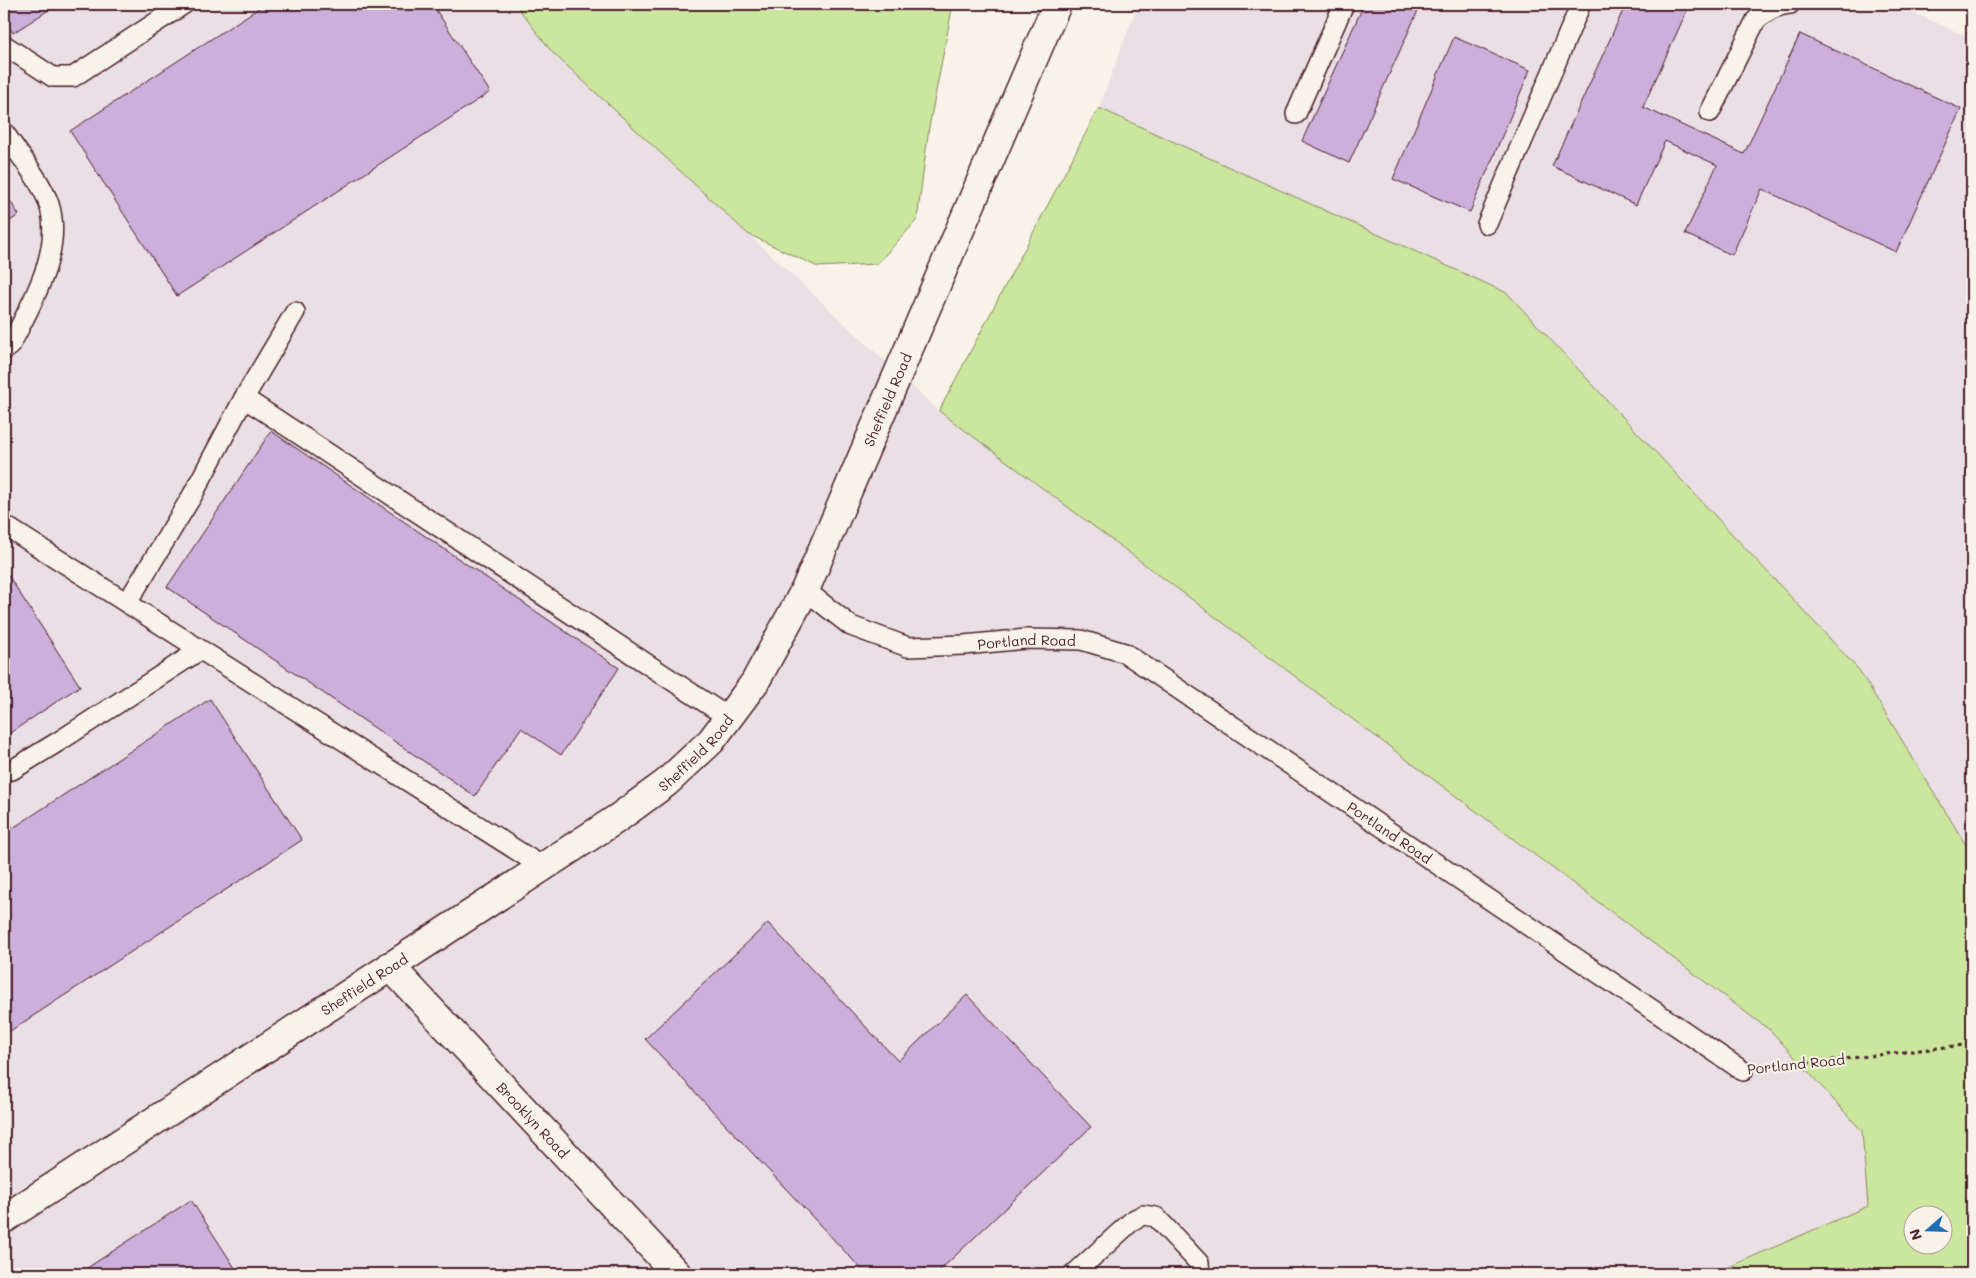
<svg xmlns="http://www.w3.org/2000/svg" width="1976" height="1278" font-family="Mali,sans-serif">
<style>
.built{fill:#eadfe4}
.green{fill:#cbe79d;stroke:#8a8364;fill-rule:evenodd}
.building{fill:#cdafdb;stroke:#4a1f2b}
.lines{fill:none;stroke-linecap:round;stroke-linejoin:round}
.lane-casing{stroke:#4a1f2b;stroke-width:22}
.street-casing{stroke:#4a1f2b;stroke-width:31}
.path{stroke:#4a1f2b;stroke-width:3;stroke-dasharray:4 4;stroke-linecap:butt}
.lane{stroke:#f7f3e8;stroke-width:19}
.street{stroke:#f7f3e8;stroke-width:28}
.labels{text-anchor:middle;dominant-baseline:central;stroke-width:4;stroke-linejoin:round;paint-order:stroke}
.street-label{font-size:14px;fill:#4a1f2b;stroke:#f7f3e8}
</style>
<rect width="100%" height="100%" fill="#f7f3e8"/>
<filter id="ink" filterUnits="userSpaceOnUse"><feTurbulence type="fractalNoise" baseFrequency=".02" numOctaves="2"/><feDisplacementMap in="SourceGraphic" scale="10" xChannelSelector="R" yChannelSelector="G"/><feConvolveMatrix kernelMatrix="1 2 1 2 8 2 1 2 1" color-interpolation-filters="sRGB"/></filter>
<g filter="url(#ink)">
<g class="built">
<polygon points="4,4 515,4 552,52 939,411 1771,1031 1862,1131 1868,1206 1713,1274 4,1274"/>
<polygon points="1138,4 1895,4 1972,39 1972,855 1859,670 1507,293 1099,108"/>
</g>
<g class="green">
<polygon points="515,4 953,4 929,127 917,220 877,264 818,267 748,234 552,52"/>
<path d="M 1099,108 L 1507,293 L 1859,670 L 1972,855 L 1972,1274 L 1713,1274 L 1868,1206 L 1862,1131 L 1771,1031 L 939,411 ZM 1914,1216 L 1944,1216 L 1944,1246 L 1914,1246 Z"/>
</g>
<g class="building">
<polygon points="4,4 58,4 13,33 4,19"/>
<polygon points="265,4 432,4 490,92 177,296 70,131"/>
<polygon points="1364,4 1421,4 1349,163 1302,141"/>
<polygon points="1626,4 1690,4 1643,107 1744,154 1800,34 1961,109 1896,252 1762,189 1732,255 1685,234 1717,165 1665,141 1636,205 1552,166"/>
<polygon points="1454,37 1530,70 1470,212 1393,179"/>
<polygon points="4,191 19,215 4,225"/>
<polygon points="271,431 619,668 561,755 521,728 475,796 167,587"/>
<polygon points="4,569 80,686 4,737"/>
<polygon points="210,699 302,840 4,1035 4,814 13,828"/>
<polygon points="768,923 898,1061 967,995 1091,1127 936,1274 866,1274 645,1039"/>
<polygon points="191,1200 239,1274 78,1274"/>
</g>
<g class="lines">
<g class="lane-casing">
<g id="lane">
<polyline points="4,45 53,77 73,77 184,4"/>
<path d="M 1710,112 L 1756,20 C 1767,11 1776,5 1790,4"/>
<polyline points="1296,114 1344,4"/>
<path d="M 4,132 C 18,154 41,180 49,204 C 64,251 30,306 10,346 L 4,350"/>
<polyline points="1487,224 1581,4"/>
<polyline points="244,398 729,718"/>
<polyline points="4,525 543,867"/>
<path id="s1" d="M 805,590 L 851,626 L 908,647 L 964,645 L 1026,639 L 1081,640 L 1125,653 L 1743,1071"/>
<polyline points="127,603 192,496 244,398 295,312"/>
<polyline points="12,770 61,740 200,650"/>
<polyline points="1074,1274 1133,1220 1143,1215 1156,1217 1199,1263 1200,1274"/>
</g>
</g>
<g class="street-casing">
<g id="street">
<path id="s2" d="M 390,966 L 677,1274"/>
<path id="s3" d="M 4,1219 L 618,818 L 666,783 L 711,741 L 755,682 L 805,590 L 1057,4"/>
</g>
</g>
<polyline class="path" points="1767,1068 1972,1044"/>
<use href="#lane" class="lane"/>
<use href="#street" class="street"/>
</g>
</g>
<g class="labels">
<g class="street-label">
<text stroke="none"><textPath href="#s3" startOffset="1240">Sheffield Road</textPath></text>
<text stroke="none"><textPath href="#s1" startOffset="238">Portland Road</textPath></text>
<text stroke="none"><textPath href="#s3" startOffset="835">Sheffield Road</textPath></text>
<text stroke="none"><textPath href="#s1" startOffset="658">Portland Road</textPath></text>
<text stroke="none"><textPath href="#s3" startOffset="430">Sheffield Road</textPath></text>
<text transform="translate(1796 1064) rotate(-6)">Portland Road</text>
<text stroke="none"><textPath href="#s2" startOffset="210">Brooklyn Road</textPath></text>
</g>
</g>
<rect width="1976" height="1278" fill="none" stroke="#f7f3e8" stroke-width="20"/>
<rect x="10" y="10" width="1956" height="1258" fill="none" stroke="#4a1f2b" stroke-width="2" filter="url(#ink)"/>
<g transform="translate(1928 1230) rotate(250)"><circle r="24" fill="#f7f3e8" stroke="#b29e9c"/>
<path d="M0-4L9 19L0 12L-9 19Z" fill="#1f6fb2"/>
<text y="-8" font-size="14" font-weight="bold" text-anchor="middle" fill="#4a1f2b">N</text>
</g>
</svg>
